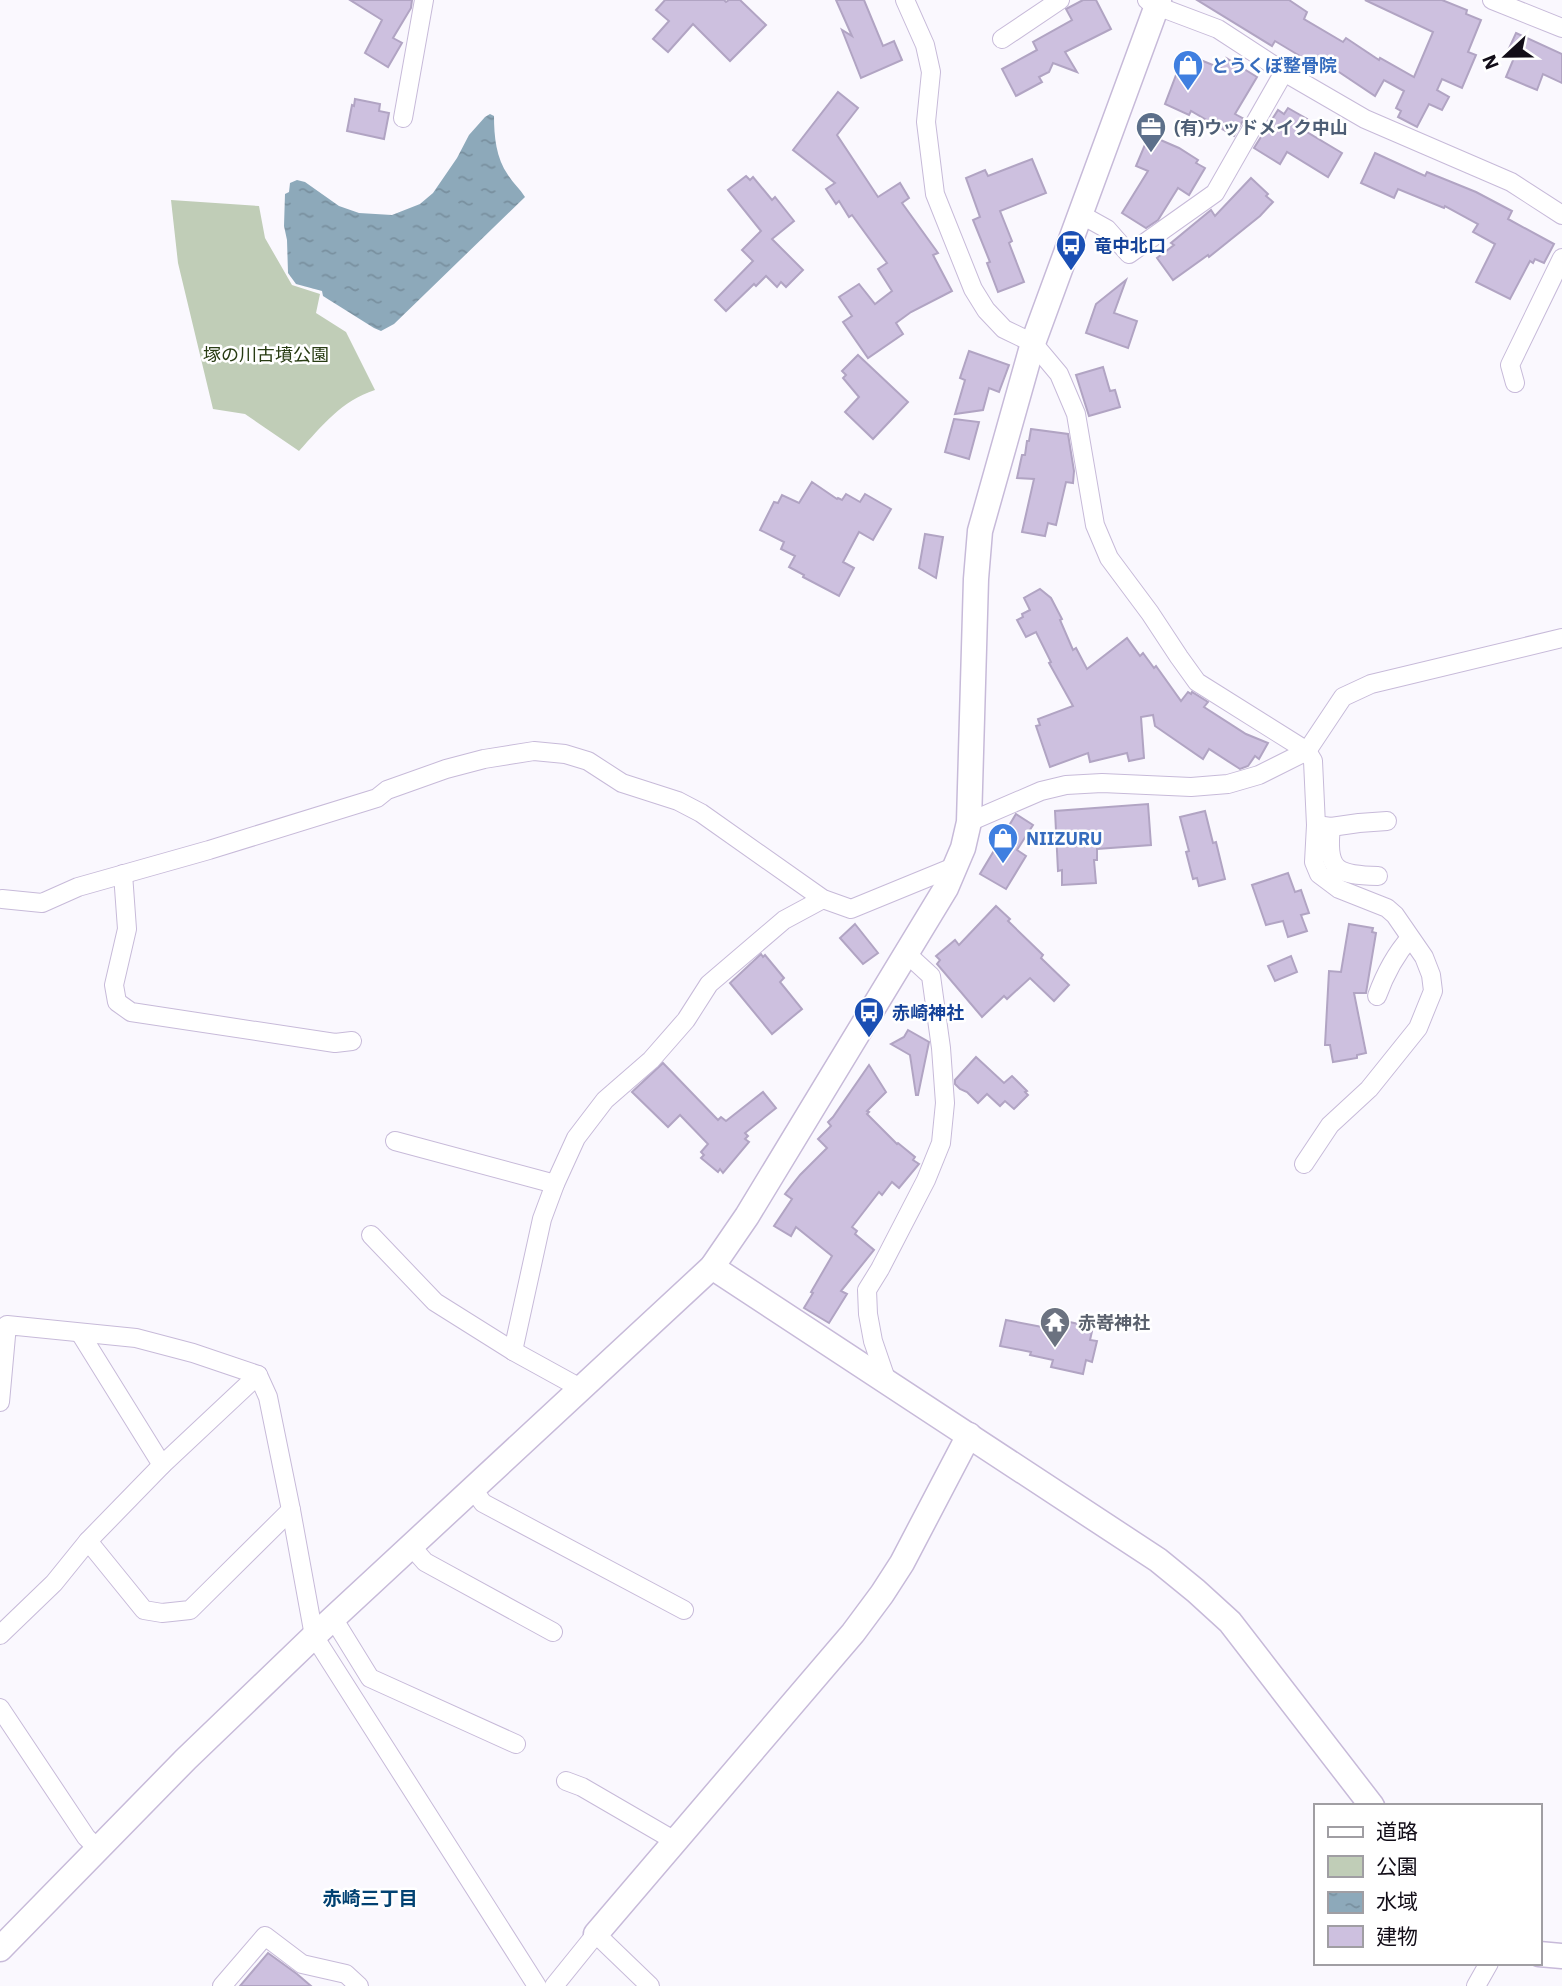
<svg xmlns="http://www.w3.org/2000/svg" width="1562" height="1986" font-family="'IBM Plex Sans','Noto Sans JP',sans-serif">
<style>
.green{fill:#c0cdb7}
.water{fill:url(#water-ripples)}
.building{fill:#cdc0df;stroke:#b1a4c3;stroke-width:2}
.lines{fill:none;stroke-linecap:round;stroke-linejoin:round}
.street-casing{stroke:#c7bad9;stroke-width:20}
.secondary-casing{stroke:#c7bad9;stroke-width:27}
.street{stroke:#fff;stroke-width:18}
.secondary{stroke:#fff;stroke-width:24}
.labels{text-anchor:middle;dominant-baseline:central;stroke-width:5;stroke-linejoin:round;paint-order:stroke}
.shop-label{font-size:18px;font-weight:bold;fill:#366cbe;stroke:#fff;text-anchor:start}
.service-label{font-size:18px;font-weight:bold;fill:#4e5e75;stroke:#fff;text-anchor:start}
.transit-label{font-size:18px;font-weight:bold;fill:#164399;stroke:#fff;text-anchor:start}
.park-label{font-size:18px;fill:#283c13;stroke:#fff}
.worship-label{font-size:18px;font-weight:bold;fill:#5b616d;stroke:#fff;text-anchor:start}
.neighbourhood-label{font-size:19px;font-weight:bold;fill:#024272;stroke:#fff}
</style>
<defs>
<pattern id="water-ripples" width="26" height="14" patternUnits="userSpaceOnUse" patternTransform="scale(1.75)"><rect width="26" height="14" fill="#8da9ba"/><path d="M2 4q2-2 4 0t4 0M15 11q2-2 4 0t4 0" fill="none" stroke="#79909f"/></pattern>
</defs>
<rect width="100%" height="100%" fill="#faf8fe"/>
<path class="green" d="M 171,200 L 259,206 L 265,238 L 292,285 L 320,294 L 316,313 L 346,332 L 375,390 C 341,401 323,425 299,451 L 245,414 L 213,409 L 178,263 Z"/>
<path class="water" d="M 490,114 L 494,116 C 494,136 496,158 508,175 C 513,183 520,189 525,197 L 394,324 L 381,331 L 374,328 L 323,296 L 322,291 L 296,284 L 288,273 L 287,240 L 284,226 L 285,194 L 289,192 L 290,183 L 297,180 L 305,182 L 339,206 L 359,213 L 392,215 L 420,204 L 433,193 L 457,158 L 469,135 L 485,117 Z"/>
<g class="building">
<polygon points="350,0 412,0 411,8 393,38 402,43 388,67 365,53 382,20"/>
<polygon points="665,0 724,0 726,2 729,0 740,0 766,25 730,61 693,24 668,52 653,39 669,21 656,10"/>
<polygon points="836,0 864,0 883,46 894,41 902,60 861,78 842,30 852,36"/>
<polygon points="1083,0 1096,0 1111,29 1065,52 1077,72 1053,63 1049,72 1039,77 1042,82 1016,96 1002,69 1037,50 1033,42 1072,20 1066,9"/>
<polygon points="1197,0 1289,0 1307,12 1304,19 1343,42 1346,38 1379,60 1380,58 1414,77 1433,32 1365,0 1442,0 1467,10 1466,14 1481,20 1468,52 1476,55 1462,88 1442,79 1437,90 1449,97 1442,110 1429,104 1417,127 1398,117 1401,111 1396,108 1404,91 1384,80 1375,96 1315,56 1310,62 1275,41 1272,46"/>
<polygon points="1516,33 1562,54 1562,83 1543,74 1537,90 1506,77 1514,58 1506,55"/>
<polygon points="1186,54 1220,68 1226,58 1257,77 1235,114 1244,119 1234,136 1191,111 1189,115 1165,104 1181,62 1183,63"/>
<polygon points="838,92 858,108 837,135 878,197 900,183 909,198 902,203 938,253 933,255 952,291 911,312 896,323 903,334 868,358 843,322 852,316 839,297 859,284 875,304 892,291 878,269 887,263 852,215 849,217 839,201 836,204 826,189 835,183 793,150"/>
<polygon points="355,99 380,104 379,111 389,113 384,139 347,131 352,105 354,106"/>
<polygon points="1288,108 1307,119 1302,129 1342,153 1328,177 1287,152 1280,164 1254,148 1278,110 1284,114"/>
<polygon points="1149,135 1179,148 1198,160 1196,163 1205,168 1189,195 1178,188 1158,220 1146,228 1122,213 1148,171 1136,166"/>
<polygon points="1375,153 1425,176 1427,172 1476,192 1512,211 1508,219 1554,244 1544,263 1535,259 1533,263 1530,261 1510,299 1476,282 1495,244 1473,232 1478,224 1445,206 1444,208 1398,189 1394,198 1361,183"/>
<polygon points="1032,159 1046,193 1000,211 1012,241 1009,243 1024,282 998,292 987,263 990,262 973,220 980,217 966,178 985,170 988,176"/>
<polygon points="746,176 750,180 753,177 772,200 775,197 794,221 772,239 803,270 786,287 781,282 777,287 766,276 756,286 754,284 726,311 715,300 753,261 742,250 761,231 728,190"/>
<polygon points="1251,178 1268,194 1266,196 1273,202 1260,216 1209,257 1208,255 1173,280 1157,258 1174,245 1171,243 1211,210 1215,216"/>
<polygon points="1126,280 1114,313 1137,321 1128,348 1086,333 1096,304"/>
<polygon points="969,351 1009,365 999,392 989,388 983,410 955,414 965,380 960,378"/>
<polygon points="858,355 908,402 873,439 845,412 859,397 843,378 846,375 842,371"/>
<polygon points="1103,367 1110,391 1115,390 1120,407 1089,416 1076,375"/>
<polygon points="954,419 979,422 969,459 945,452"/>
<polygon points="1031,429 1068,434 1074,471 1073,483 1066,482 1056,525 1048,523 1045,536 1022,532 1034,479 1017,478 1022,455 1025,455 1027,441 1029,441"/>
<polygon points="812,482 837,499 838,498 842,500 846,494 860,502 865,494 891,509 873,540 859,532 843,562 854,568 839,596 803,577 804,575 789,567 795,556 781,549 784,542 760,530 774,502 778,503 782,495 799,503"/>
<polygon points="925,534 943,537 936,578 919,568"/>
<polygon points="1040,589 1051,598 1062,619 1060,620 1073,650 1076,648 1087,669 1127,638 1140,656 1143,653 1154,668 1156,666 1181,701 1188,692 1191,694 1192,692 1208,702 1204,707 1246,734 1268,743 1259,759 1255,756 1248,766 1240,769 1209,749 1203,759 1155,726 1153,715 1141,717 1144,758 1129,761 1127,753 1090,762 1088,753 1050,767 1036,726 1040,725 1038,719 1073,706 1049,663 1051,662 1036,632 1026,637 1017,620 1023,617 1022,614 1030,610 1024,598"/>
<polygon points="1148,804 1151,845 1097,849 1097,860 1094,860 1096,883 1062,885 1062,870 1058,871 1055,811"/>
<polygon points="1205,811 1213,843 1216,842 1225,879 1199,886 1197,878 1193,879 1186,852 1189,851 1180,817"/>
<polygon points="1016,814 1033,825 1017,850 1026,856 1006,889 980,874"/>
<polygon points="1288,873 1295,892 1301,890 1309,913 1301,915 1307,931 1288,937 1283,921 1266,925 1252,885"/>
<polygon points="996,906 1010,919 1008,921 1043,955 1041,958 1069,985 1054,1001 1030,978 1007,999 1004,996 982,1017 937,964 940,960 936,956 955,940 959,945"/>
<polygon points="855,924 878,953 863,964 840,938"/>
<polygon points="1349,924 1373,928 1372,932 1376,933 1366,993 1354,993 1366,1053 1357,1055 1357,1058 1333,1062 1330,1045 1325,1045 1329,971 1341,972"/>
<polygon points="761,954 763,957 765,955 784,978 780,982 802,1009 772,1034 730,983"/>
<polygon points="1291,956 1297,972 1275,981 1268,966"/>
<polygon points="908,1030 929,1042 918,1095 916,1095 910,1055 891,1044 904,1037"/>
<polygon points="976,1057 1004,1083 1012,1076 1027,1091 1025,1092 1028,1095 1014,1109 1005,1101 1000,1106 987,1094 978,1103 967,1092 960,1089 955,1084 955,1080"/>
<polygon points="663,1063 718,1120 721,1117 726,1121 763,1092 776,1108 745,1133 748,1136 745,1139 749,1142 723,1173 720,1169 718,1172 701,1158 704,1155 701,1152 708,1144 680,1115 668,1127 632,1092"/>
<polygon points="869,1065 886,1092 867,1111 869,1112 867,1114 897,1144 898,1143 915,1157 913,1160 919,1164 899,1188 892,1182 882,1195 879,1192 852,1227 857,1231 855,1234 874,1250 841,1291 847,1294 829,1323 804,1308 813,1293 811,1292 832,1256 796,1227 791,1236 774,1226 792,1199 785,1194 800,1175 827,1148 818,1139 831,1126 828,1122 833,1117"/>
<polygon points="1006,1320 1058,1330 1060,1320 1093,1327 1090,1340 1097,1341 1092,1362 1086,1360 1083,1374 1051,1367 1053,1360 1030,1355 1031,1352 1000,1346"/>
<polygon points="268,1953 297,1974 311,1986 240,1986"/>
</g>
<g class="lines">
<g class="street-casing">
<g id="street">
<polyline points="905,0 925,45 931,72 926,122 935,194 973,289 986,310 1004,329 1033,343 1059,374 1076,414 1095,525 1109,558 1150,613 1179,657 1197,682 1307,751 1313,761 1316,825 1314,862 1319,874 1339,889 1387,908 1395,915 1424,957 1431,975 1433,991 1418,1028 1369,1089 1330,1125 1304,1164"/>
<polyline points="1147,0 1157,6 1218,29 1284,72 1365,119 1511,182 1562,215"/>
<polyline points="1492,0 1562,28"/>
<polyline points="1002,39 1060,0"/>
<polyline points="403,118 424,0"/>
<polyline points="1080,214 1107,229 1129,254 1215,193 1284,72"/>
<polyline points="1515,383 1510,365 1562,258"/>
<polyline points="969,822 1041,791 1066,785 1102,783 1191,787 1228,784 1259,775 1307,751 1343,697 1371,684 1562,638"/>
<path d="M 1316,825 L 1331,827 C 1326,871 1337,875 1378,876"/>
<polyline points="1331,827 1359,823 1387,821"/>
<polyline points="123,874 127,929 114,985 117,1002 131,1012 335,1043 352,1041"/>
<polyline points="2,899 42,903 78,887 209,850 377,798 387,790 446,769 484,759 534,751 565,754 588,761 622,783 678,801 701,813 823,899 851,909 956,866"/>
<path d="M 1377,996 C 1385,974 1394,956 1410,938"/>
<polyline points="395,1141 555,1184"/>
<polyline points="371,1235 435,1302 513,1351 582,1389"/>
<polyline points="80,1333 162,1465"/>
<polyline points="513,1351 542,1219 555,1184 576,1138 605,1100 651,1060 686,1020 709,984 784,920 823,899"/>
<polyline points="887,1382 873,1341 868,1314 867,1290 880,1269 926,1180 941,1143 945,1103 941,1048 931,976 906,953"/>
<polyline points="0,1402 7,1325 136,1338 193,1353 258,1375 268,1397 291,1510 314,1636 537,1986"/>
<polyline points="473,1489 483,1503 684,1610"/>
<polyline points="88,1541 144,1610 162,1613 190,1610 291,1510"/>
<polyline points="411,1546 425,1562 553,1632"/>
<polyline points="333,1618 370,1678 516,1744"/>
<polyline points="0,1635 54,1583 88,1541 162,1465 258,1375"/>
<polyline points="0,1708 86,1837 98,1849"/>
<polyline points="566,1781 582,1787 675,1841"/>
<polyline points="222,1986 265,1936 302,1964 346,1974 359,1986"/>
<polyline points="554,1986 596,1934 650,1986"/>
<polyline points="1476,1986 1489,1963"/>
</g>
</g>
<g class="secondary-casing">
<g id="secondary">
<polyline points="712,1267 1158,1560 1196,1591 1230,1622 1372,1806"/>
<polyline points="596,1934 853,1633 882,1594 902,1563 969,1435"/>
<polyline points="0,1949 186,1759 314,1636 712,1267 747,1216 946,888 963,848 969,822 976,579 980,531 1033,343 1159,0"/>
<polyline points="1539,1954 1562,1956"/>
</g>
</g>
<use href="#street" class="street"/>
<use href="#secondary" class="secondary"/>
</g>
<defs>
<g id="shop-pin" transform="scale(1.575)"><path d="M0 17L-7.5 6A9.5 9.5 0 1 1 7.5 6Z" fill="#3f7fe0" stroke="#fff"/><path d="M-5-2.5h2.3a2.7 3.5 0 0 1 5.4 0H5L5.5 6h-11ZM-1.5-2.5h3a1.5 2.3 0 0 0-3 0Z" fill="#fff"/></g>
<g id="office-pin" transform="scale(1.575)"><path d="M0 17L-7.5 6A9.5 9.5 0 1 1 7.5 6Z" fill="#5c6f8a" stroke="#fff"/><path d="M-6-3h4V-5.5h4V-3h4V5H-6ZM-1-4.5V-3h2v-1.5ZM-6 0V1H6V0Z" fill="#fff"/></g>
<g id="bus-pin" transform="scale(1.575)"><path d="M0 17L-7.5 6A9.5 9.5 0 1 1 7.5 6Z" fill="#1a4fb4" stroke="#fff"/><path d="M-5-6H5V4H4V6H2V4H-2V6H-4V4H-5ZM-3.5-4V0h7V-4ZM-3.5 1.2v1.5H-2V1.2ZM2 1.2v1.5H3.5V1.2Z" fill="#fff"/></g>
<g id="temple-pin" transform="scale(1.575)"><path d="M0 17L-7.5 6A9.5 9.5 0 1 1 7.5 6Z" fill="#6b7280" stroke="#fff"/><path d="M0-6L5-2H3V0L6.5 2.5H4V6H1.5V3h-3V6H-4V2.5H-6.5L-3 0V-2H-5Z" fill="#fff"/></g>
</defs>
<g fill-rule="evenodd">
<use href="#shop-pin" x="1188" y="65"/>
<use href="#office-pin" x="1151" y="127"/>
<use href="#bus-pin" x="1071" y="245"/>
<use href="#shop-pin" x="1003" y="838"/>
<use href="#bus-pin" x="869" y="1012"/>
<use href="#temple-pin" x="1055" y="1322"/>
</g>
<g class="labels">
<g class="shop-label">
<text x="1211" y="65">とうくぼ整骨院</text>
<text x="1026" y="838">NIIZURU</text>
</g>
<g class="service-label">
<text x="1174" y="127">(有)ウッドメイク中山</text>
</g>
<g class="transit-label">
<text x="1094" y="245">竜中北口</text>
<text x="892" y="1012">赤崎神社</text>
</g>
<g class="park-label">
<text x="266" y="354">塚の川古墳公園</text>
</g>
<g class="worship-label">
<text x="1078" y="1322">赤嵜神社</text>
</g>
<g class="neighbourhood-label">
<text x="370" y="1898">赤崎三丁目</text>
</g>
</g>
<rect x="1314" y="1804" width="228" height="161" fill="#ffffff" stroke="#a09ea3" stroke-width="2"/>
<rect x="1328" y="1827" width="35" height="10" fill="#ffffff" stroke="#a09ea3" stroke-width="2"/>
<text x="1376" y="1839" font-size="21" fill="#120d18">道路</text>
<rect x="1328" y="1856" width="35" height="21" fill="#c0cdb7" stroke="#a09ea3" stroke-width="2"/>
<text x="1376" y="1874" font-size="21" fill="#120d18">公園</text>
<rect x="1328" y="1892" width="35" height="21" fill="url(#water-ripples)" stroke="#a09ea3" stroke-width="2"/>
<text x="1376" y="1909" font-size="21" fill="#120d18">水域</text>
<rect x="1328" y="1926" width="35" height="21" fill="#cdc0df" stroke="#a09ea3" stroke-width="2"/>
<text x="1376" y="1944" font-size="21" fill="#120d18">建物</text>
<g transform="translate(1506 56) rotate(248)" stroke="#ffffff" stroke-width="5" paint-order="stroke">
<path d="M0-5L12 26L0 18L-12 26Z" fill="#120d18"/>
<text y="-10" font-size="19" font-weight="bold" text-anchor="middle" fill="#120d18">N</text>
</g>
</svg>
